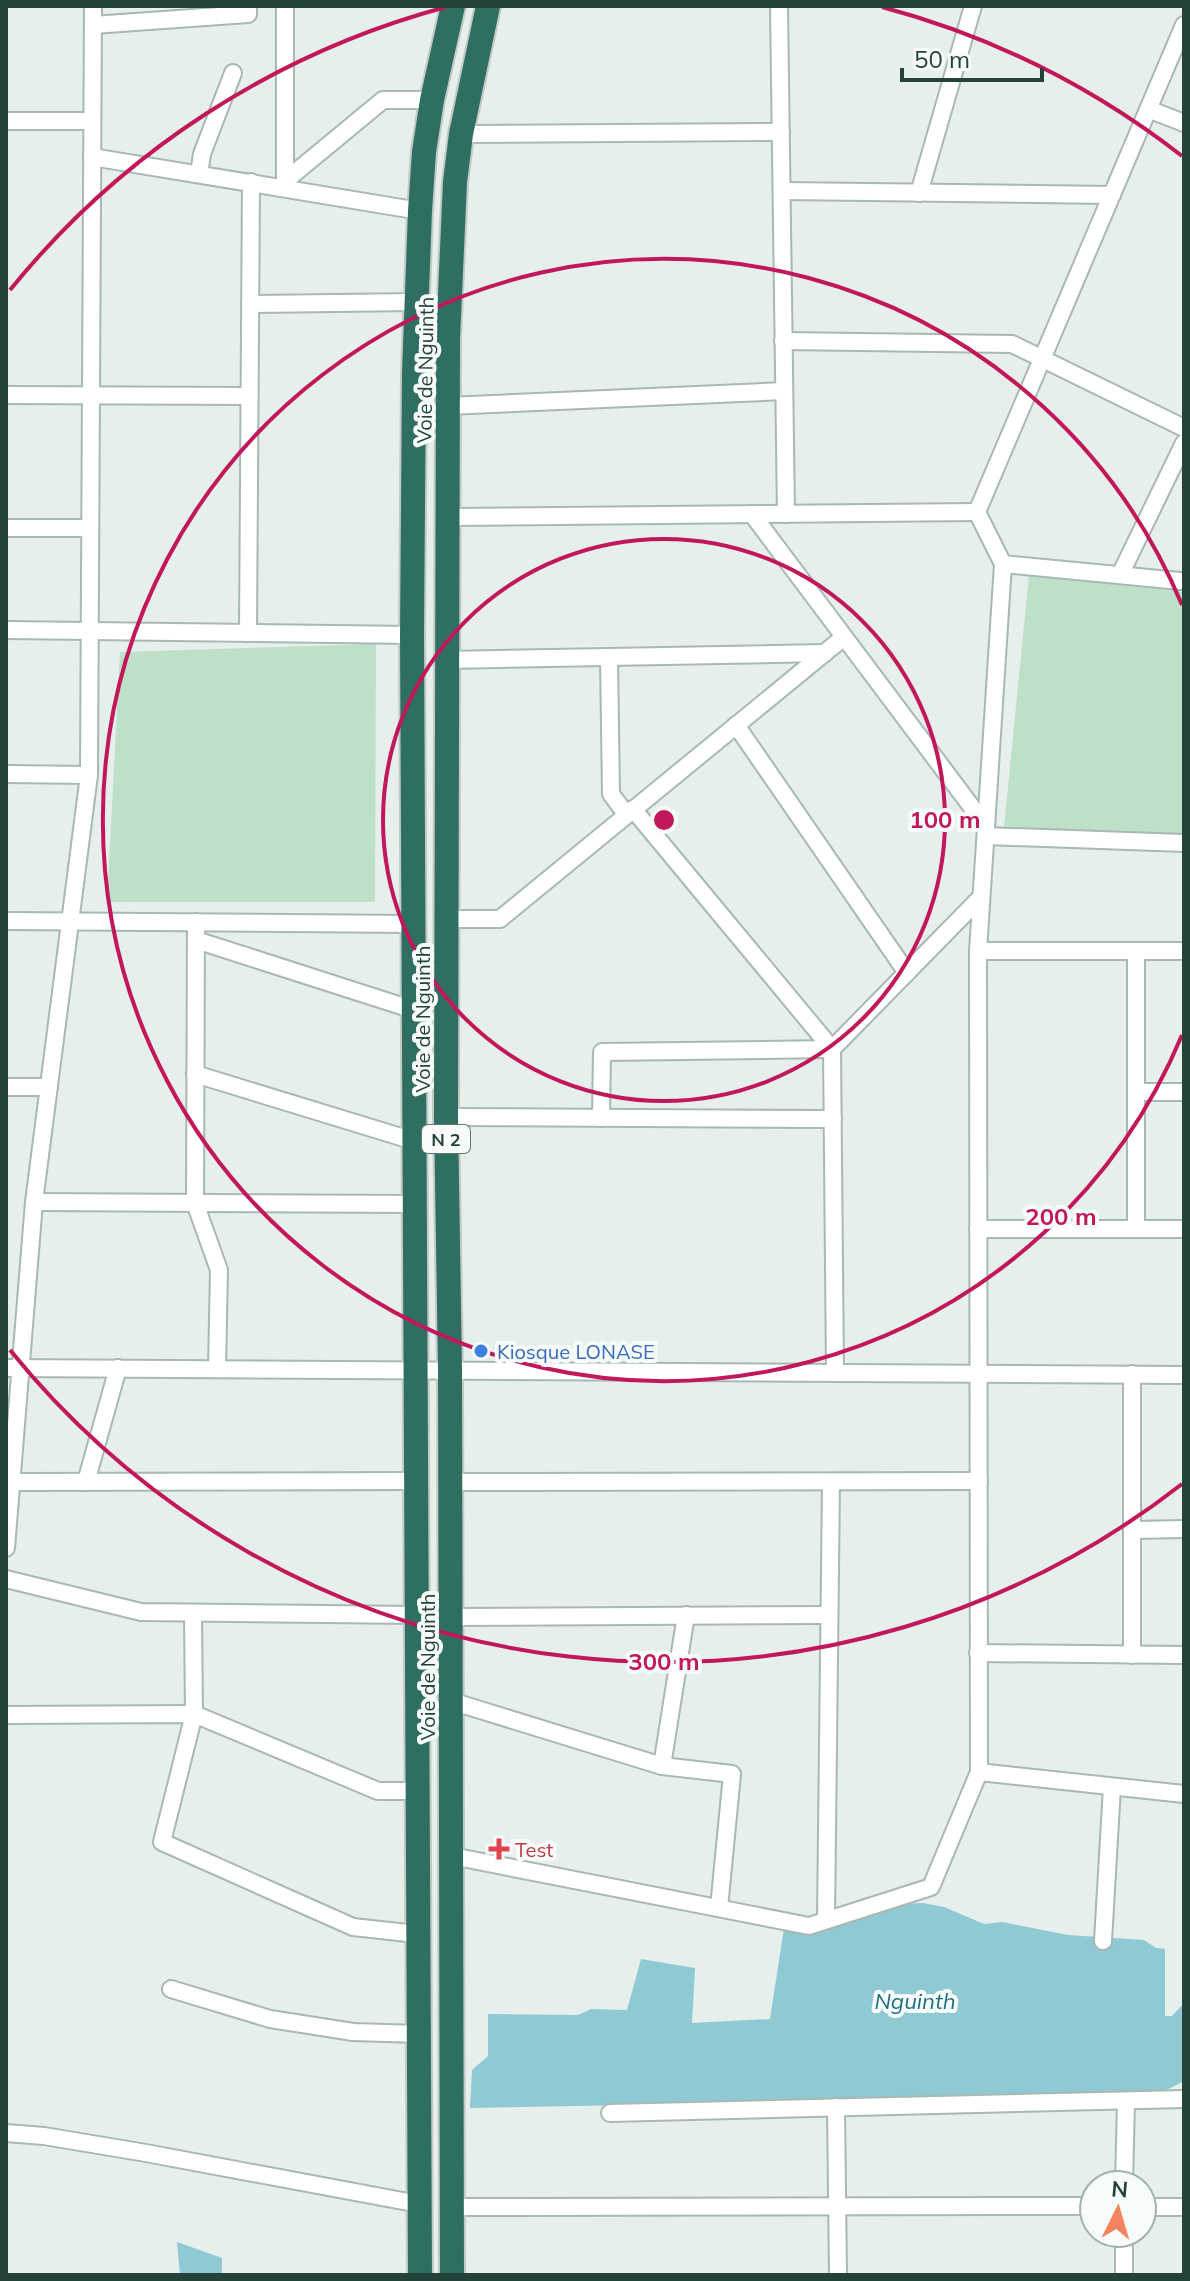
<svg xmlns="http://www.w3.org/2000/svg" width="1190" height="2281" font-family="Mulish,sans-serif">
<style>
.green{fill:#bfe0c8}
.water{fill:#8ec9d4}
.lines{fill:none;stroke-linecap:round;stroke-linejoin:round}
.street-casing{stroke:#a8b8b2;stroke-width:20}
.highway-casing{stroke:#c2cac8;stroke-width:28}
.street{stroke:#fff;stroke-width:16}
.highway{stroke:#2f6f62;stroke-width:24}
.ring{fill:none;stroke:#c2185b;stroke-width:4}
.shop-dot{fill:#3f7fe0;stroke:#f7fbf9;stroke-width:3}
.health-dot{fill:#e0444e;stroke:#f7fbf9;stroke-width:3}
.labels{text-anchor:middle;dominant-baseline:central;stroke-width:8;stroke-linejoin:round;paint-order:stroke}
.shield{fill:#f7fbf9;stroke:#637a73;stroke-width:2}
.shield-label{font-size:18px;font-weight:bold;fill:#24423a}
.street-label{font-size:20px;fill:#24423a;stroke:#f7fbf9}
.shop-label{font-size:20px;fill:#366cbe;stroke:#f7fbf9;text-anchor:start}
.health-label{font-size:20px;fill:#be3a42;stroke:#f7fbf9;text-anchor:start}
.water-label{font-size:22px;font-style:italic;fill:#1c6f80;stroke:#f7fbf9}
.centre{fill:#c2185b;stroke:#f7fbf9;stroke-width:4}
.ring-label{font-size:24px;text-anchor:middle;font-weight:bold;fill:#c2185b;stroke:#f7fbf9;stroke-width:8;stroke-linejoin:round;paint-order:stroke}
</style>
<rect width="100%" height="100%" fill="#e6efeb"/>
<g class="green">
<polygon points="1029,575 1184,592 1184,835 1004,828"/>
<polygon points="376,644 375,902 107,902 120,652"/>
</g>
<g class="water">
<polygon points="923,1903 944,1907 984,1924 1002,1922 1068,1935 1144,1940 1156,1948 1165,1949 1165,2016 1172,2016 1184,2003 1184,2081 1157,2095 470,2108 472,2070 488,2056 488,2014 578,2015 591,2009 627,2010 641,1959 695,1968 692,2023 770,2019 784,1928 898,1904"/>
<polygon points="177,2242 222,2258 222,2275 180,2275"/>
</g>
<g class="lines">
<g class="street-casing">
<g id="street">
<polyline points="779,6 786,514"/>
<polyline points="93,25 248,14 248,6"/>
<polyline points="1148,109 1184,123"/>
<polyline points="6,121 92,121"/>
<polyline points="461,134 781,132"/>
<polyline points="92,157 420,211"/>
<polyline points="199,174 202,154 233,73"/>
<polyline points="285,181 383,100 432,100"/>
<polyline points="285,188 285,6"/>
<polyline points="782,191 1112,195"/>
<polyline points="919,193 973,6"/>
<polyline points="250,304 416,302"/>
<polyline points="783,341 1012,344 1184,428"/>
<polyline points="6,395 249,396"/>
<polyline points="448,406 784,391"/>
<polyline points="752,514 986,826"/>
<polyline points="447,517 977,512"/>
<polyline points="6,528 90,528"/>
<polyline points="1003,564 1180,581"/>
<polyline points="1120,575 1184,443"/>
<polyline points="6,630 412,635"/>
<polyline points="248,633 251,182"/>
<polyline points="609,657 611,794 626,814"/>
<polyline points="447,660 825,653"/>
<polyline points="736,725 907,973"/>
<polyline points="6,774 89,775"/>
<polyline points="633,809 832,1049 835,1373"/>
<polyline points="986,836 1184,843"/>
<polyline points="447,919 500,919 844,637"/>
<polyline points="6,921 414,924"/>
<polyline points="196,922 195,1203 219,1270 217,1369"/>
<polyline points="196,940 414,1010"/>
<polyline points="978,951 1184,951"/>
<polyline points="195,1074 414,1141"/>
<polyline points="6,1087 49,1087"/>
<polyline points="1136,1092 1184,1092"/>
<polyline points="446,1117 833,1119"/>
<polyline points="601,1118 602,1052 832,1049 981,897"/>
<polyline points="34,1202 414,1204"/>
<polyline points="978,1229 1184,1229"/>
<polyline points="1136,1229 1136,951"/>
<polyline points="6,1368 1184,1375"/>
<polyline points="1132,1374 1132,1655"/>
<polyline points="11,1482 415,1481"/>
<polyline points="86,1482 118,1368"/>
<polyline points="450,1482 979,1481"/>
<polyline points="1132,1530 1184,1529"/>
<polyline points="6,1548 34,1202 89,775 93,6"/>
<polyline points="6,1579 141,1612 416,1615"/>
<polyline points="193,1613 194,1714 162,1842 353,1927 417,1934"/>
<polyline points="451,1617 829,1615"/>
<polyline points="978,1653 1184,1655"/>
<polyline points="451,1701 662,1766 732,1774 719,1908"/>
<polyline points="6,1715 194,1714 378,1791 417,1791"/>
<polyline points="662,1766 686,1615"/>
<polyline points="979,1772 1184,1794"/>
<polyline points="452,1856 809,1926 931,1887 979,1772 978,951 1003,564 977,512 1184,25"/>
<polyline points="826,1920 831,1482"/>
<polyline points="1103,1941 1112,1787"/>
<polyline points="171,1989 270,2019 353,2032 418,2034"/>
<polyline points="836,2107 838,2275"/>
<polyline points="610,2113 1184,2099"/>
<polyline points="6,2133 44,2136 146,2153 419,2204"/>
<polyline points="1124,2185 1126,2101"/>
<polyline points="452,2207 1094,2206"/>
<polyline points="1142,2207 1184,2207"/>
<polyline points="1124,2275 1124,2233"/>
</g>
</g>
<g class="highway-casing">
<g id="highway">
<polyline points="420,2275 412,635 414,373 420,211 424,152 432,100 453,6"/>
<polyline points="452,2275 450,1370 446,1117 448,339 455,182 461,134 488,6"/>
</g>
</g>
<use href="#street" class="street"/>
<use href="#highway" class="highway"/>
</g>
<g class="ring">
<circle cx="664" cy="820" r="281"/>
<path d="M1182 1035A561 561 0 1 1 1182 605"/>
<path d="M1182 1484A842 842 0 0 1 10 1350M10 290A842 842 0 0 1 446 7M882 7A842 842 0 0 1 1182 156"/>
</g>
<circle class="shop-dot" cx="481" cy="1351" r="8"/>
<path class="health-dot" d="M495 1837h8v8h8v8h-8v8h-8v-8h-8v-8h8z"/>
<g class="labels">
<rect class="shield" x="422" y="1125" width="48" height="28" rx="6"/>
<g class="shield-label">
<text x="446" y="1139">N 2</text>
</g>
<g class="street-label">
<text transform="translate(425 370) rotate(-89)">Voie de Nguinth</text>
<text transform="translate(422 1019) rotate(-90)">Voie de Nguinth</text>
<text transform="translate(427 1667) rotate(-90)">Voie de Nguinth</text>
</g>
<g class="shop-label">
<text x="497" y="1351">Kiosque LONASE</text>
</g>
<g class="health-label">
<text x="515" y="1849">Test</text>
</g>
<g class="water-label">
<text x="915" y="2001">Nguinth</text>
</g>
</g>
<circle cx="664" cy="820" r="12" class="centre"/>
<g class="ring-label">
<text x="945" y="828">100 m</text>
<text x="1061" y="1225">200 m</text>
<text x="664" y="1670">300 m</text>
</g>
<rect width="1190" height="2281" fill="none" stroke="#24423a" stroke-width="16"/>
<g transform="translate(1118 2209) rotate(5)"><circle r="38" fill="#f7fbf9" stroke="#a3b1ad" stroke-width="2"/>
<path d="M0-6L14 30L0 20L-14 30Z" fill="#f4845f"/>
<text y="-12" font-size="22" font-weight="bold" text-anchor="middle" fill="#24423a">N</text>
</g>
<path d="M902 68v12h140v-12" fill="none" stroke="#24423a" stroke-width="4"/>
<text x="914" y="68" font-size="24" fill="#24423a" stroke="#f7fbf9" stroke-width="6" paint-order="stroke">50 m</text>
</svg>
